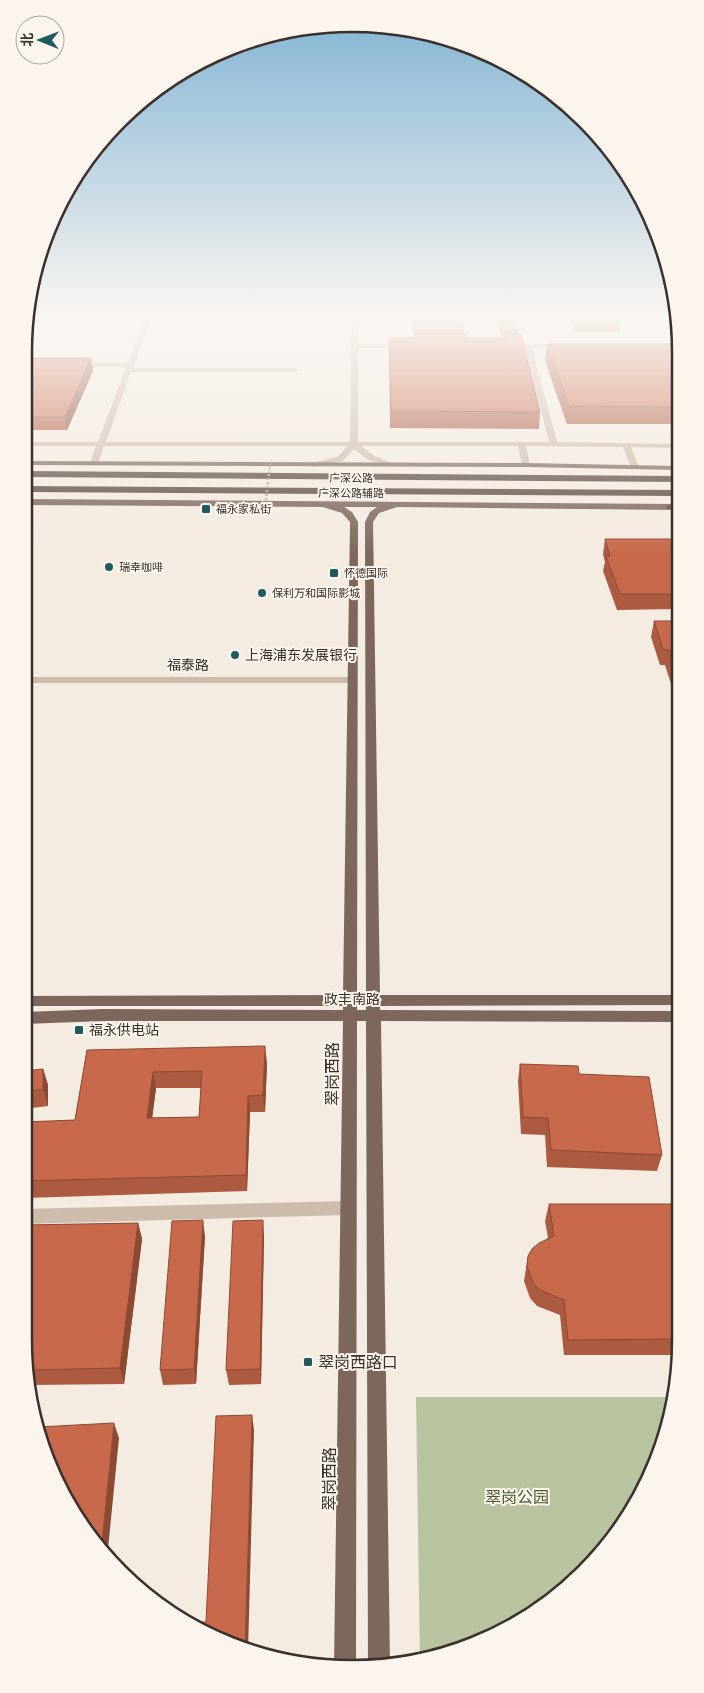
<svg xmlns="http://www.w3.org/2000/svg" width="704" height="1693" font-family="Poppins,'Noto Sans SC',sans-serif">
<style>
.green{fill:#b8c4a0}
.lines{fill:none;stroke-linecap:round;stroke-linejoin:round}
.minor{fill:#cdbbac;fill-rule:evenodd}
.major{fill:#7d675c;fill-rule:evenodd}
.highway{fill:#5c4a42;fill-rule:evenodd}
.path-bridge-far1{stroke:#b9a596;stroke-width:2;stroke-dasharray:1 1;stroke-linecap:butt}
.path-bridge{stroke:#b9a596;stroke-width:2.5;stroke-dasharray:2 2;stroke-linecap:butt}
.wall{fill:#ac5a40;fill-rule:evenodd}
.shaded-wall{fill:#8c4a34}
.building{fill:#c8694b;stroke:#8c4a34;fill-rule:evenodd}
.poi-dot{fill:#1f5a5e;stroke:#fbf5ee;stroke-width:2}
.labels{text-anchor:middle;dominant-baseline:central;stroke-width:4;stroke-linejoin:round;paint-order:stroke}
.far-street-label{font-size:11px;fill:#3b302b;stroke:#fbf5ee}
.far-poi-label{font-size:11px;fill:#3b302b;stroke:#fbf5ee;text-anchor:start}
.poi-label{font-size:14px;fill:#3b302b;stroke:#fbf5ee;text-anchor:start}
.street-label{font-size:14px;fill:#3b302b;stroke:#fbf5ee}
.near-street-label{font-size:16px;fill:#3b302b;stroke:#fbf5ee}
.near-poi-label{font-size:16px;fill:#3b302b;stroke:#fbf5ee;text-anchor:start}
.near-park-label{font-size:16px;fill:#4a5a2e;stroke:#fbf5ee}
.rim{fill:none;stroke:#3b302b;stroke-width:2.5}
</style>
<rect width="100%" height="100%" fill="#f4ebe1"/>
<polygon class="green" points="416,1397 671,1397 663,1446 612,1541 569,1588 516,1625 420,1662"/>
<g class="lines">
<g class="minor">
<path d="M 30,317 L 358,317 L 358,344 L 405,344 L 408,346 L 405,348 L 358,348 L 358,442 L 549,442 L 525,348 L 508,348 L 505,346 L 508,344 L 563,344 L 566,346 L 565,347 L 532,348 L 557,442 L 678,444 L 678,448 L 631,447 L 639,467 L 635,469 L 631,467 L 623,447 L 526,446 L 530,465 L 526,467 L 522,465 L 518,446 L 361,446 L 374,456 L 394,464 L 390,466 L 368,460 L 354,449 L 343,461 L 314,467 L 310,465 L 311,463 L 337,457 L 348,446 L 104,446 L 98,463 L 94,465 L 90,463 L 96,446 L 24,446 L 24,442 L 98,442 L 126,367 L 75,367 L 72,365 L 75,363 L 128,363 L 144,319 L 30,319 ZM 151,319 L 352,319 L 350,442 L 106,442 L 131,372 L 295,372 L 299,370 L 295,368 L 133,368 Z"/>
<polygon points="24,677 353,677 358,680 353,683 24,683"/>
<polygon points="348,1201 354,1203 356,1208 354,1213 348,1215 24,1224 24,1209"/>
</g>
<g class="major">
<polygon points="24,461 526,463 678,466 678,470 526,467 24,465"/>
<path d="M 24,499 L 678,504 L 678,510 L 397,507 L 379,513 L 373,522 L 380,995 L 679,995 L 679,1005 L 380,1006 L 380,1010 L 679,1011 L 679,1022 L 381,1021 L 390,1664 L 368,1664 L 366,1021 L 357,1021 L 356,1665 L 334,1666 L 343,1021 L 104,1021 L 24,1024 L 24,1012 L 104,1009 L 343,1010 L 343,1006 L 24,1006 L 24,996 L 343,995 L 350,522 L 342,513 L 323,507 L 24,505 ZM 344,507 L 377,507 L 370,512 L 365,522 L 366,995 L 357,995 L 358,522 L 352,512 ZM 357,1006 L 366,1006 L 366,1010 L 357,1010 Z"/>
</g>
<g class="highway">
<polygon points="24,471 678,476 678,482 24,477"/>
<polygon points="24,486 678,490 678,496 24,492"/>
<polygon points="678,504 678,510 667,509 666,507 667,505"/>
</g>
<polyline class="path-bridge-far1" points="269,475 271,460"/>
<polyline class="path-bridge" points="265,508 269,474"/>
</g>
<g class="wall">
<polygon points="412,317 462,317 464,330 464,334 467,338 502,338 496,317 515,317 518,330 518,334 540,412 539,429 390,428 389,338 414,338"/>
<polygon points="568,317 619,317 621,320 619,332 574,332"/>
<polygon points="547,344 678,344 678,424 567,424 545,361"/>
<polygon points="24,358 91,358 93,371 67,430 24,430"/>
<polygon points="605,539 678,539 678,609 617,610 603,571 605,562 603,554"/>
<polygon points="654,621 678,621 678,706 665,665 660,665 651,637"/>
<polygon points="679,722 679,737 677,730"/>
<polygon points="28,1036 32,1053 32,1070 43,1069 48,1085 48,1106 24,1109 24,1037"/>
<path d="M 87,1050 L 267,1063 L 265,1112 L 250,1112 L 247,1191 L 24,1198 L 24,1122 L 75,1120 ZM 156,1088 L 201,1088 L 199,1117 L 152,1118 Z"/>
<polygon points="520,1064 579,1074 662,1155 657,1171 547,1167 545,1135 521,1134 518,1081"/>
<polygon points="549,1204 680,1204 680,1341 678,1355 564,1355 560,1315 537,1306 530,1298 524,1281 528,1256 548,1238 545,1221"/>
<polygon points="138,1223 142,1239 124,1384 31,1385 24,1341"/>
<polygon points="205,1236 196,1384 163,1385 160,1370"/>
<polygon points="264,1236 261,1384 229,1385 226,1370"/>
</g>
<g class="shaded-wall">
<polygon points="91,358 93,371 67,430 65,417"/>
<polygon points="28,1036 32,1053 31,1087 26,1071"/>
<polygon points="265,1046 267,1063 265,1112 263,1095"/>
<polygon points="43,1069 48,1085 48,1106 43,1089"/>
<polygon points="153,1072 156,1088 150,1135 147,1118"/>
<polygon points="248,1096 250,1112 247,1191 246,1175"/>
<polygon points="203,1220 205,1236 196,1384 194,1369"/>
<polygon points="263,1220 264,1236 261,1384 260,1369"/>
<polygon points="138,1223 142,1239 124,1384 120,1368"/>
<polygon points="252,1415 254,1430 248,1652 245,1651"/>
<polygon points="114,1423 119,1438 107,1559 101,1552"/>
</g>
<g class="building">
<polygon points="414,317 462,317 464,330 415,330"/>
<polygon points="501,317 515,317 518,330 504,330"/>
<polygon points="574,317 619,317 621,320 576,320"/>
<polygon points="416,334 466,334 467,338 508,338 507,334 521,334 540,412 391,411 389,338 417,338"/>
<polygon points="547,344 678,344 678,407 569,406"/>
<polygon points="24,358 91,358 65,417 24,417"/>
<polygon points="605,539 678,539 678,594 620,594 606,556 610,556"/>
<polygon points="654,621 678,621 678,679 669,650 663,649"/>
<polygon points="28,1036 26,1071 43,1069 43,1089 24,1092 24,1037"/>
<path d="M 265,1046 L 263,1095 L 248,1096 L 246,1175 L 24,1181 L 24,1122 L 75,1120 L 87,1050 ZM 202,1071 L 199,1117 L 147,1118 L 153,1072 Z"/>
<polygon points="520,1064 578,1066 579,1074 649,1077 662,1155 551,1150 548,1118 523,1117"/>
<polygon points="549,1204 680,1204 680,1339 568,1340 564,1300 540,1290 533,1283 527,1266 528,1256 532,1249 539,1243 554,1236"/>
<polygon points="203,1220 194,1369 160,1370 172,1221"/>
<polygon points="263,1220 260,1369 226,1370 233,1221"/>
<polygon points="138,1223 120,1368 29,1370 24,1341 24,1225"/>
<polygon points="252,1415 245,1651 188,1625 185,1623 206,1622 216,1416"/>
<polygon points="114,1423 101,1552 68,1505 41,1447 38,1427"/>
</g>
<linearGradient id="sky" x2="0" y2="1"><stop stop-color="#7eb2d2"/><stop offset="0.57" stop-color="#faf6f2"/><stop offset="1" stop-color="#faf6f2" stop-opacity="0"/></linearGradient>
<rect width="704" height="554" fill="url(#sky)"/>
<g class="poi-dot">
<rect x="201" y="504" width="10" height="10" rx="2.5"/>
<circle cx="109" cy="567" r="5"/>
<rect x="329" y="568" width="10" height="10" rx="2.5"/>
<circle cx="262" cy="593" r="5"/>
<circle cx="235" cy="655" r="5"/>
<rect x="74" y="1025" width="10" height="10" rx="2.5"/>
<rect x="303" y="1357" width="10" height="10" rx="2.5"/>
</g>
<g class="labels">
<g class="far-street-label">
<text x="351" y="478">广深公路</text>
<text x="351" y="493">广深公路辅路</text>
</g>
<g class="far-poi-label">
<text x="216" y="509">福永家私街</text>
<text x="119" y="567">瑞幸咖啡</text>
<text x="344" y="573">怀德国际</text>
<text x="272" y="593">保利万和国际影城</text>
</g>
<g class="poi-label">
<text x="245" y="655">上海浦东发展银行</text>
<text x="89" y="1030">福永供电站</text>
</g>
<g class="street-label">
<text x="188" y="665">福泰路</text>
<text x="352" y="999">政丰南路</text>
</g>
<g class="near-street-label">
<text transform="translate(332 1074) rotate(-90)">翠岗西路</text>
<text transform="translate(329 1479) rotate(-90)">翠岗西路</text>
</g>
<g class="near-poi-label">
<text x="318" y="1362">翠岗西路口</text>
</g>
<g class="near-park-label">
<text x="517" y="1497">翠岗公园</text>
</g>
</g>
<path d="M0 0H704V1693H0ZM352 32H352A320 320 0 0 1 672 352V1340A320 320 0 0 1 352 1660H352A320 320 0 0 1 32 1340V352A320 320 0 0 1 352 32Z" fill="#fbf5ee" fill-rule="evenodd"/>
<path class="rim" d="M352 32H352A320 320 0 0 1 672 352V1340A320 320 0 0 1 352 1660H352A320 320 0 0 1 32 1340V352A320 320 0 0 1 352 32Z"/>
<g transform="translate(40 40) rotate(271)"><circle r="24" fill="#fbf5ee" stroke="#aea6a0"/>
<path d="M0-4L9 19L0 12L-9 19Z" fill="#1f5a5e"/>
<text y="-8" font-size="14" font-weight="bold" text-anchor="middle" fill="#3b302b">北</text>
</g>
</svg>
